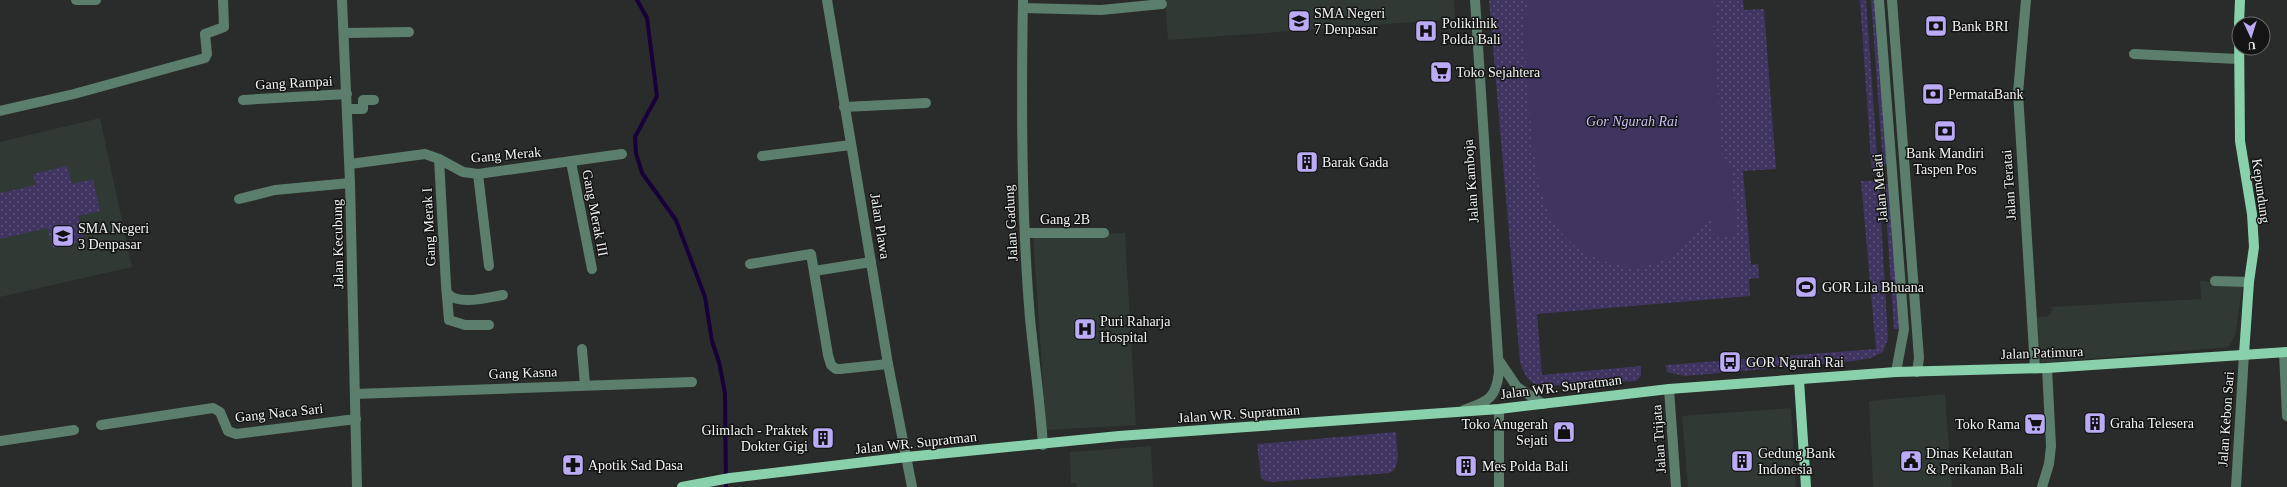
<svg xmlns="http://www.w3.org/2000/svg" width="2287" height="487" font-family="Georgia,serif">
<style>
.built{fill:#303934}
.green{fill:url(#green-dots)}
.pitch{fill:#403561}
.lines{fill:none;stroke-linecap:round;stroke-linejoin:round}
.stream{stroke:#18003b;stroke-width:4}
.minor{stroke:#5c7e6c;stroke-width:10}
.major{stroke:#89d1ac;stroke-width:10}
.labels{text-anchor:middle;dominant-baseline:central;stroke-width:3;stroke-linejoin:round;paint-order:stroke}
.poi-label{font-size:14px;fill:#f3f5f4;stroke:#131413;text-anchor:start}
.street-label{font-size:14px;fill:#f3f5f4;stroke:#131413}
.park-label{font-size:14px;font-style:italic;fill:#cabef8;stroke:#131413}
</style>
<defs>
<pattern id="green-dots" width="8" height="8" patternUnits="userSpaceOnUse"><rect width="8" height="8" fill="#403561"/><path d="M2 2h.1M6 6h.1" fill="none" stroke="#5c5378" stroke-width="1.8" stroke-linecap="round"/></pattern>
</defs>
<rect width="100%" height="100%" fill="#292c2a"/>
<g class="built">
<polygon points="1165,0 1454,0 1455,19 1168,40"/>
<polygon points="100,118 132,267 0,297 0,142"/>
<polygon points="1125,233 1136,425 1046,430 1033,235"/>
<polygon points="2200,281 2243,285 2235,336 2228,347 2041,363 2037,317 2048,316 2053,309 2048,307 2201,299"/>
<polygon points="1945,394 1952,487 1873,487 1869,401"/>
<polygon points="1791,408 1796,487 1688,487 1682,416"/>
<polygon points="1151,446 1153,487 1077,487 1076,483 1071,483 1070,452"/>
</g>
<g class="green">
<path d="M 1489,0 L 1743,0 L 1744,10 L 1764,9 L 1776,169 L 1743,171 L 1751,265 L 1758,264 L 1759,278 L 1749,279 L 1750,296 L 1537,314 L 1542,375 L 1641,366 L 1641,376 L 1636,381 L 1541,386 C 1528,383 1524,374 1520,362 Z"/>
<polygon points="1860,0 1866,0 1878,169 1874,174 1872,174"/>
<polygon points="1871,0 1877,0 1888,165 1883,165"/>
<polygon points="67,166 72,184 93,179 100,211 78,216 84,241 53,248 47,228 0,239 0,193 36,185 33,174"/>
<polygon points="1861,181 1875,181 1879,185 1888,339 1883,352 1871,358 1854,361 1685,376 1667,372 1666,365 1876,349"/>
<polygon points="1884,184 1890,184 1900,329 1894,329"/>
<path d="M 1396,432 C 1396,445 1403,467 1389,473 L 1271,482 L 1265,481 L 1261,477 L 1257,444 Z"/>
</g>
<path class="pitch" d="M 1528,0 L 1714,0 L 1716,26 L 1713,26 L 1723,165 L 1731,165 L 1737,235 L 1714,238 L 1711,214 C 1692,243 1661,273 1623,266 C 1546,252 1538,193 1531,128 C 1528,94 1526,60 1524,25 Z"/>
<g class="lines">
<polyline class="stream" points="637,0 647,18 657,96 635,137 636,153 642,173 676,220 705,297 712,341 719,362 725,393 726,487"/>
<g class="minor">
<polyline points="76,0 96,0"/>
<polyline points="342,0 350,183 357,487"/>
<polyline points="827,0 888,364 912,487"/>
<path d="M 1023,0 C 1021,106 1021,213 1030,318 C 1034,360 1040,402 1043,445"/>
<polyline points="1879,0 1904,329 1896,372"/>
<polyline points="1892,0 1919,358 1917,372"/>
<polyline points="2026,0 2018,93 2035,368"/>
<polyline points="1023,8 1101,10 1162,4"/>
<polyline points="345,33 409,32"/>
<polyline points="2134,54 2238,59"/>
<polyline points="243,100 347,94"/>
<polyline points="844,107 926,103"/>
<polyline points="348,109 363,109 363,100 374,100"/>
<polyline points="0,111 74,94 205,58 207,54 205,34 224,27 223,0"/>
<polyline points="762,156 851,145"/>
<polyline points="439,159 446,285 449,320 465,325 489,325"/>
<polyline points="571,162 592,269"/>
<polyline points="350,164 425,154 439,159 463,172 478,174 622,154"/>
<polyline points="478,174 489,266"/>
<polyline points="239,199 275,190 350,183"/>
<polyline points="1025,233 1104,233"/>
<polyline points="750,264 811,254 828,355 831,365 836,369 840,369 888,364"/>
<polyline points="814,271 871,262"/>
<polyline points="2215,281 2249,282"/>
<path d="M 448,294 C 460,306 488,297 503,295"/>
<polyline points="582,349 585,385"/>
<polyline points="2284,352 2287,416"/>
<polyline points="1500,362 1517,387 1543,404"/>
<polyline points="1669,389 1676,487"/>
<polyline points="355,394 692,382"/>
<path d="M 1464,410 C 1488,401 1496,399 1499,372 L 1475,0"/>
<polyline points="101,425 213,408 220,412 228,431 236,434 356,419"/>
<polyline points="0,441 74,430"/>
<polyline points="1499,487 1499,409"/>
<polyline points="2042,487 2049,464 2051,446 2047,368"/>
<polyline points="2236,487 2244,354"/>
</g>
<g class="major">
<polyline points="2239,24 2240,0"/>
<polyline points="2239,31 2240,141 2252,214 2254,247 2249,282 2244,354"/>
<polyline points="1799,380 1806,487"/>
<polyline points="682,487 730,478 907,457 1119,436 1499,409 1669,389 1896,372 2047,368 2287,352"/>
</g>
</g>
<defs>
<g id="school-square" transform="scale(1.15)"><rect x="-9" y="-9" width="18" height="18" rx="4" fill="#bbaaf6" stroke="#131413"/><path d="M0-5L7-2L0 1L-7-2ZM-4 1L0 2.5L4 1V4Q0 6-4 4Z" fill="#111"/></g>
<g id="bank-square" transform="scale(1.15)"><rect x="-9" y="-9" width="18" height="18" rx="4" fill="#bbaaf6" stroke="#131413"/><path d="M-6-4H6V4H-6ZM0-2.3a2.3 2.3 0 1 0 0 4.6a2.3 2.3 0 1 0 0-4.6Z" fill="#111"/></g>
<g id="hospital-square" transform="scale(1.15)"><rect x="-9" y="-9" width="18" height="18" rx="4" fill="#bbaaf6" stroke="#131413"/><path d="M-5-5h3v3.5h4V-5h3V5h-3V1.5h-4V5h-3Z" fill="#111"/></g>
<g id="supermarket-square" transform="scale(1.15)"><rect x="-9" y="-9" width="18" height="18" rx="4" fill="#bbaaf6" stroke="#131413"/><path d="M-6-5.5h2.5l.6 2H6L4.5 2H-2.5L-4.4-4H-6ZM-1.5 3.2a1.3 1.3 0 1 0 .1 0ZM3 3.2a1.3 1.3 0 1 0 .1 0Z" fill="#111"/></g>
<g id="building-square" transform="scale(1.15)"><rect x="-9" y="-9" width="18" height="18" rx="4" fill="#bbaaf6" stroke="#131413"/><path d="M-4-6H4V6H1V3H-1V6H-4ZM-2.5-4.3h1.7v1.8h-1.7ZM.8-4.3h1.7v1.8H.8ZM-2.5-1h1.7V.8h-1.7ZM.8-1h1.7V.8H.8Z" fill="#111"/></g>
<g id="stadium-square" transform="scale(1.15)"><rect x="-9" y="-9" width="18" height="18" rx="4" fill="#bbaaf6" stroke="#131413"/><path d="M0-5a6.5 5 0 1 0 0 10a6.5 5 0 1 0 0-10ZM-3.5-1.8h7v3.6h-7Z" fill="#111"/></g>
<g id="bus-square" transform="scale(1.15)"><rect x="-9" y="-9" width="18" height="18" rx="4" fill="#bbaaf6" stroke="#131413"/><path d="M-5-6H5V4H4V6H2V4H-2V6H-4V4H-5ZM-3.5-4V0h7V-4ZM-3.5 1.2v1.5H-2V1.2ZM2 1.2v1.5H3.5V1.2Z" fill="#111"/></g>
<g id="shop-square" transform="scale(1.15)"><rect x="-9" y="-9" width="18" height="18" rx="4" fill="#bbaaf6" stroke="#131413"/><path d="M-5-2.5h2.3a2.7 3.5 0 0 1 5.4 0H5L5.5 6h-11ZM-1.5-2.5h3a1.5 2.3 0 0 0-3 0Z" fill="#111"/></g>
<g id="civic-square" transform="scale(1.15)"><rect x="-9" y="-9" width="18" height="18" rx="4" fill="#bbaaf6" stroke="#131413"/><path d="M-.6-6.5H3V-4.5H.6V-3L4-1V1h2V6H-6V1h2V-1L-.6-3ZM-1.2 2.5V6h2.4V2.5Z" fill="#111"/></g>
<g id="pharmacy-square" transform="scale(1.15)"><rect x="-9" y="-9" width="18" height="18" rx="4" fill="#bbaaf6" stroke="#131413"/><path d="M-2-6h4v4h4v4h-4v4h-4v-4h-4v-4h4Z" fill="#111"/></g>
</defs>
<g fill-rule="evenodd">
<use href="#school-square" x="1299" y="21"/>
<use href="#bank-square" x="1936" y="26"/>
<use href="#hospital-square" x="1426" y="31"/>
<use href="#supermarket-square" x="1441" y="72"/>
<use href="#bank-square" x="1933" y="94"/>
<use href="#bank-square" x="1945" y="131"/>
<use href="#building-square" x="1307" y="162"/>
<use href="#school-square" x="63" y="236"/>
<use href="#stadium-square" x="1806" y="287"/>
<use href="#hospital-square" x="1085" y="329"/>
<use href="#bus-square" x="1730" y="362"/>
<use href="#building-square" x="2095" y="423"/>
<use href="#supermarket-square" x="2035" y="424"/>
<use href="#shop-square" x="1564" y="432"/>
<use href="#building-square" x="823" y="438"/>
<use href="#building-square" x="1742" y="461"/>
<use href="#civic-square" x="1911" y="461"/>
<use href="#pharmacy-square" x="573" y="465"/>
<use href="#building-square" x="1466" y="466"/>
</g>
<g class="labels">
<g class="poi-label">
<text x="1314" y="13">SMA Negeri<tspan x="1314" dy="16">7 Denpasar</tspan></text>
<text x="1442" y="23">Polikilnik<tspan x="1442" dy="16">Polda Bali</tspan></text>
<text x="1952" y="26">Bank BRI</text>
<text x="1456" y="72">Toko Sejahtera</text>
<text x="1948" y="94">PermataBank</text>
<text x="1945" y="153" text-anchor="middle">Bank Mandiri<tspan x="1945" dy="16">Taspen Pos</tspan></text>
<text x="1322" y="162">Barak Gada</text>
<text x="78" y="228">SMA Negeri<tspan x="78" dy="16">3 Denpasar</tspan></text>
<text x="1822" y="287">GOR Lila Bhuana</text>
<text x="1100" y="321">Puri Raharja<tspan x="1100" dy="16">Hospital</tspan></text>
<text x="1746" y="362">GOR Ngurah Rai</text>
<text x="2110" y="423">Graha Telesera</text>
<text x="1548" y="424" text-anchor="end">Toko Anugerah<tspan x="1548" dy="16">Sejati</tspan></text>
<text x="2020" y="424" text-anchor="end">Toko Rama</text>
<text x="808" y="430" text-anchor="end">Glimlach - Praktek<tspan x="808" dy="16">Dokter Gigi</tspan></text>
<text x="1758" y="453">Gedung Bank<tspan x="1758" dy="16">Indonesia</tspan></text>
<text x="1926" y="453">Dinas Kelautan<tspan x="1926" dy="16">&amp; Perikanan Bali</tspan></text>
<text x="588" y="465">Apotik Sad Dasa</text>
<text x="1482" y="466">Mes Polda Bali</text>
</g>
<g class="street-label">
<text transform="translate(294 83) rotate(-3)">Gang Rampai</text>
<text transform="translate(506 155) rotate(-5)">Gang Merak</text>
<text transform="translate(1471 181) rotate(-94)">Jalan Kamboja</text>
<text transform="translate(2009 185) rotate(-94)">Jalan Teratai</text>
<text transform="translate(1880 188) rotate(-95)">Jalan Melati</text>
<text transform="translate(2261 191) rotate(82)">Kepundung</text>
<text transform="translate(595 213) rotate(79)">Gang Merak III</text>
<text x="1065" y="219">Gang 2B</text>
<text transform="translate(1011 223) rotate(-93)">Jalan Gadung</text>
<text transform="translate(880 226) rotate(81)">Jalan Plawa</text>
<text transform="translate(429 227) rotate(-93)">Gang Merak I</text>
<text transform="translate(338 244) rotate(-91)">Jalan Kecubung</text>
<text transform="translate(2042 353) rotate(-2)">Jalan Patimura</text>
<text transform="translate(523 373) rotate(-2)">Gang Kasna</text>
<text transform="translate(1561 387) rotate(-7)">Jalan WR. Supratman</text>
<text transform="translate(279 413) rotate(-6)">Gang Naca Sari</text>
<text transform="translate(1239 414) rotate(-4)">Jalan WR. Supratman</text>
<text transform="translate(2226 419) rotate(-86)">Jalan Kebon Sari</text>
<text transform="translate(1659 439) rotate(-94)">Jalan Trijata</text>
<text transform="translate(916 443) rotate(-6)">Jalan WR. Supratman</text>
</g>
<g class="park-label">
<text x="1632" y="121">Gor Ngurah Rai</text>
</g>
</g>
<g transform="translate(2251 36) rotate(176)"><circle r="19" fill="#131413" stroke="#6d6e6d"/>
<path d="M0-3L7 15L0 10L-7 15Z" fill="#bbaaf6"/>
<text y="-6" font-size="11" font-weight="bold" text-anchor="middle" fill="#f3f5f4">U</text>
</g>
</svg>
